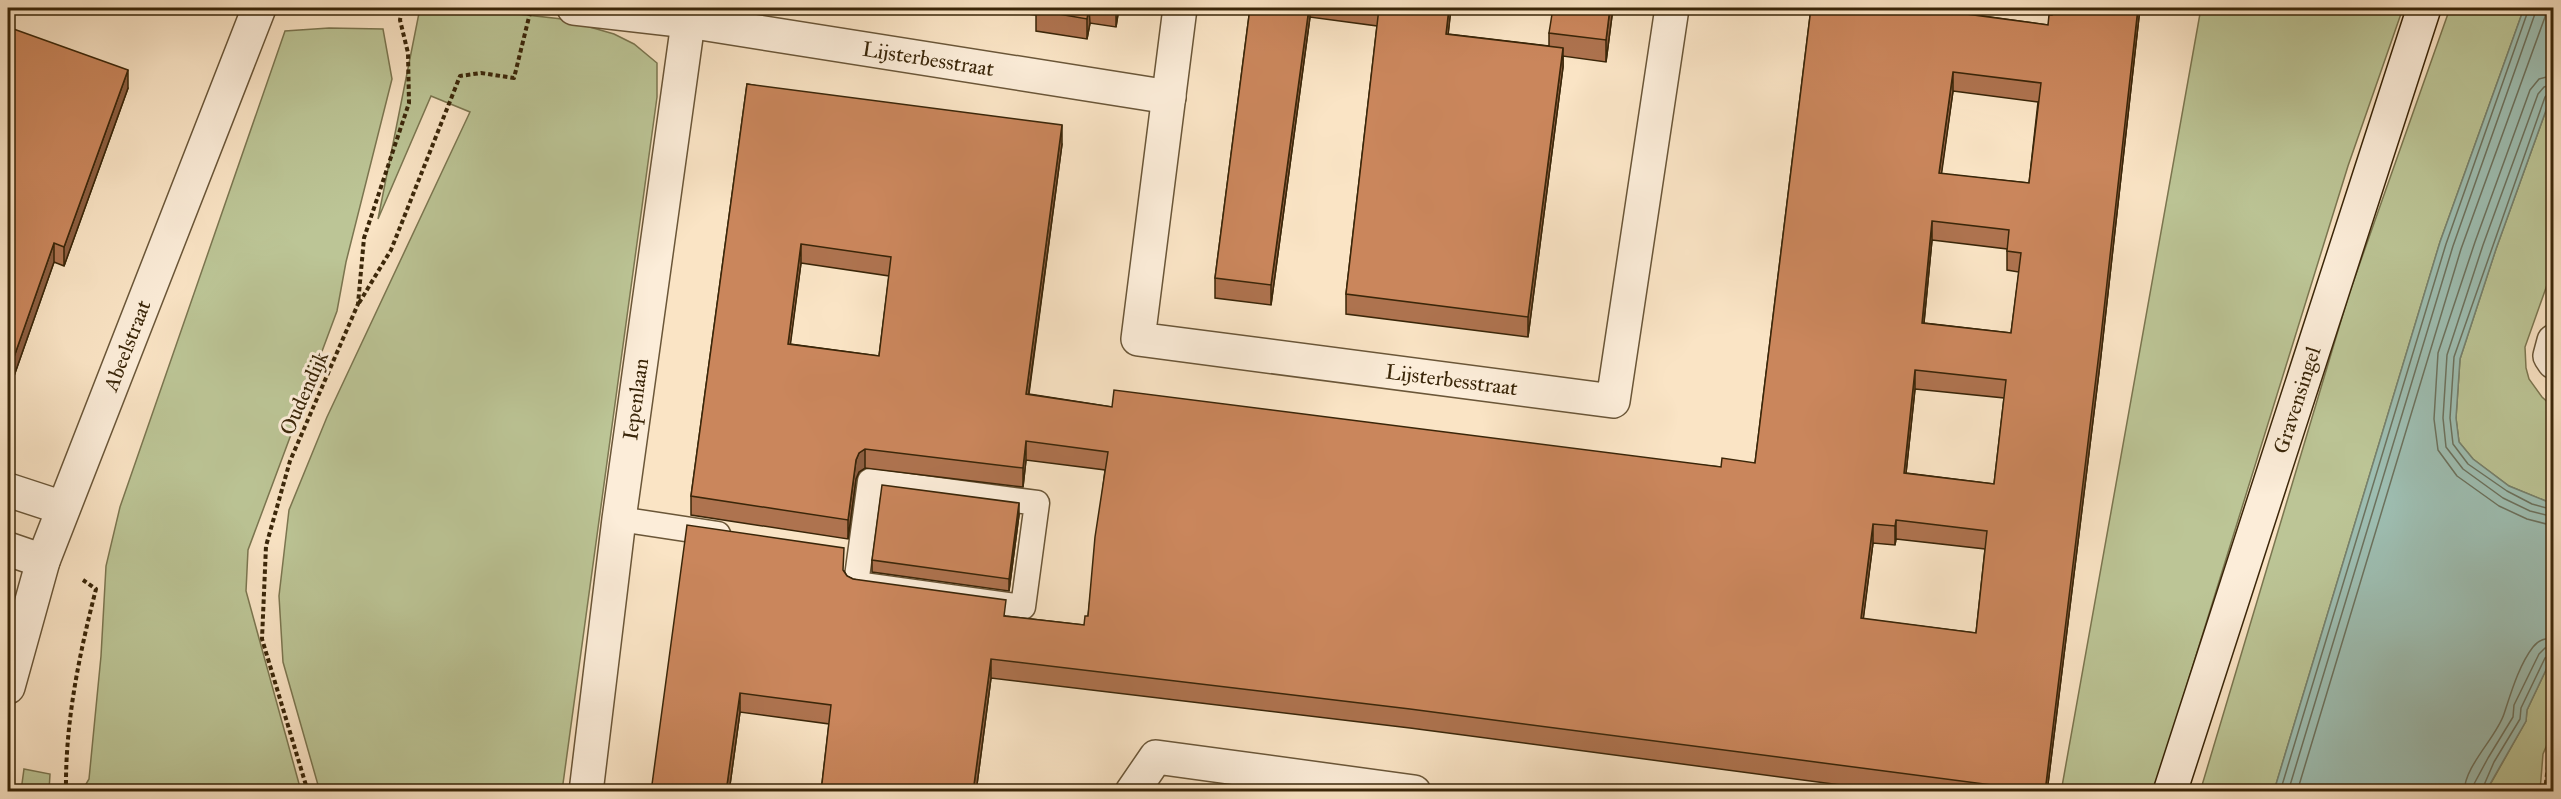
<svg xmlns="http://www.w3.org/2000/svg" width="2561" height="799" font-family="'IM FELL Great Primer',serif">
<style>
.green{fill:#bcc596;stroke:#7b7650;stroke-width:1.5}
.water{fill:#9ebfb3;stroke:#76826f;stroke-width:1.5}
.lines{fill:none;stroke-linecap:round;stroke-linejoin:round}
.shore{stroke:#6c725e;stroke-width:1.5}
.lane-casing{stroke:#6a5638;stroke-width:27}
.street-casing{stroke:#6a5638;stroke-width:36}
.secondary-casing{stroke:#3a2609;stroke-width:36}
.path{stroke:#3a2609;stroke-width:4;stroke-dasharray:4.5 3;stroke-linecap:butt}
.lane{stroke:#fcedd9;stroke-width:24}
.street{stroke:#fcedd9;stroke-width:33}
.secondary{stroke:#fcedd9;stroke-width:33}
.wall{fill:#ae734f;stroke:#3a2609;stroke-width:1.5;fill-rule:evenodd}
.shaded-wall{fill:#8d5e40;stroke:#3a2609;stroke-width:1.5}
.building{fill:#ca865c;stroke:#3a2609;stroke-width:1.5;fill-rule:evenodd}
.labels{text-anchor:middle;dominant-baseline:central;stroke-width:6;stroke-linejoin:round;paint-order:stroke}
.street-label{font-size:21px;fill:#3a2609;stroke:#fcedd9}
</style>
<rect width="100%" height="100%" fill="#fae4c5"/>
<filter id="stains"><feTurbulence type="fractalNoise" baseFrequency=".00333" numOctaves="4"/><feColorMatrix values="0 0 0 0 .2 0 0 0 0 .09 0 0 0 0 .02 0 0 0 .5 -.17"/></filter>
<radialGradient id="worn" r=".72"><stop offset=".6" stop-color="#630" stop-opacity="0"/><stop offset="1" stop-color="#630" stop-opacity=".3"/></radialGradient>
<g class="green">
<polygon points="420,8 465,8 562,19 614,34 634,44 657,63 657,97 562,791 320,792 283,662 279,596 289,510 327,417 470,112 431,96 378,219"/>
<polygon points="2201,8 2403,8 2348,166 2154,791 2061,792"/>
<polygon points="2450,8 2524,8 2440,242 2274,791 2200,792 2349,294"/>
<polygon points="329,28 383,29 392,79 346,262 337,311 248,550 246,591 301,791 82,791 89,779 101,656 106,566 120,507 285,31"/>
<polygon points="2553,91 2553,268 2525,347 2526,368 2529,379 2542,397 2553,407 2553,504 2509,486 2473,459 2459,442 2456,418 2460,359 2496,249"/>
<polygon points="2553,655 2553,731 2543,754 2540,791 2486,792 2526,721 2527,710"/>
<polygon points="24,769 50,774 49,791 21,791"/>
</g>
<polygon class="water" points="2524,8 2553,8 2553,91 2496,249 2460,359 2456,418 2459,442 2473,459 2509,486 2553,504 2553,655 2527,710 2526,721 2486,791 2274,791 2440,242"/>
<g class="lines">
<g class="shore">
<polyline points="2554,75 2539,79 2530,90 2475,242 2438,353 2434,419 2438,450 2457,476 2499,506 2527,519 2554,526"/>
<polyline points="2554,84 2544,87 2538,94 2483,245 2447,355 2443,418 2446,447 2463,469 2503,498 2530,511 2554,517"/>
<polyline points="2554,92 2549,93 2545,97 2454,357 2450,418 2453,444 2468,464 2507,491 2532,504 2554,510"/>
<polyline points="2280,792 2446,244 2529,8"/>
<polyline points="2288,792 2453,246 2537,8"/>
<polyline points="2297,792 2461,249 2545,17 2546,8"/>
<path d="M 2464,792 C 2465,765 2496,738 2504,714 C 2511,693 2519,665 2533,647 C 2538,640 2545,638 2554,638"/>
<polyline points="2473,792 2474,784 2488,758 2513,717 2514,705 2539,654 2545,648 2554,647"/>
<polyline points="2481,792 2494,762 2520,719 2521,708 2545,658 2554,654"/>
</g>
<g class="lane-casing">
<g id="lane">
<polygon points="870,481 1037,503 1023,607 856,584"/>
<polyline points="619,519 718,534"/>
</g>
</g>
<g class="street-casing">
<g id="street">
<path id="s1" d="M 574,8 L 688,21 L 1169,97"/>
<path id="s2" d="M 1180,8 L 1138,339 L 1613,401 L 1672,8"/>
<polyline points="2554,341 2550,356 2554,362"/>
<polyline points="8,490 63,508"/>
<polyline points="8,549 43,561"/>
<path id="s3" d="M 8,687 L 43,561 L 259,8"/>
<path id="s4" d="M 586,792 L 619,519 L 690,8"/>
<polyline points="1132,792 1156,757 1414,792"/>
</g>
</g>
<g class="secondary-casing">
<g id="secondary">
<path id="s5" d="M 2170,792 L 2424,8"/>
</g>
</g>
<g class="path">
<polyline points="359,303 391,250 460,76 481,73 514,78 530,13"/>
<path d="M 66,792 C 65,723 79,655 96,589 L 83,580"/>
<polyline points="308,792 262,639 266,546 290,461 358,304 364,238 409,103 408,53 400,20 402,8"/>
<polyline points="2545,792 2549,756 2554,742"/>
</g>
<use href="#lane" class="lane"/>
<use href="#street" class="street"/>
<use href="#secondary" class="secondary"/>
</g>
<g class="wall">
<polygon points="976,8 1119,8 1116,27 1090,23 1087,39 1036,31 1036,15"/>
<polygon points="1250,8 1451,8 1448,34 1549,46 1549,33 1613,8 1606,62 1563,56 1563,67 1528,337 1346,314 1346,294 1377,26 1310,17 1271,305 1215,298 1215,278"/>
<path d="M 1811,8 L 1961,8 L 1961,13 L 2048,25 L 2052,15 L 2052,8 L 2140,8 L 2100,364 L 2047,792 L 1894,792 L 1410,728 L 991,678 L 976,792 L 821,792 L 829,724 L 740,712 L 729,792 L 651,792 L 844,571 L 847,576 L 853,579 L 1006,616 L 1084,625 L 1088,616 L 1105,470 L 1026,460 L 1023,487 L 865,468 L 859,472 L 856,479 L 848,539 L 691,515 L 691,496 L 747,84 L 1062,144 L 1029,394 L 1112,407 L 1721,467 L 1755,463 ZM 1953,91 L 2038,102 L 2029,183 L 1941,174 ZM 1932,240 L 2007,249 L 2007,270 L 2019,272 L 2011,333 L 1924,323 ZM 801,263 L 889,276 L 879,356 L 790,344 ZM 1915,389 L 2004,398 L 1994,484 L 1906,473 ZM 1896,539 L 1985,549 L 1976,633 L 1863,619 L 1873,543 L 1895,545 Z"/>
<polygon points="8,27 128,88 64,266 54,262 8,393"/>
<polygon points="1019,515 1009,591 872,572 872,560"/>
</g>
<g class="shaded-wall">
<polygon points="1089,8 1090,23 1087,39 1087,19"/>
<polygon points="1116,8 1119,8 1116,27"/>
<polygon points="1309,8 1310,8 1310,17 1271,305 1271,285"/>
<polygon points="1449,8 1451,8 1446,54 1446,34"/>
<polygon points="1610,8 1613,8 1606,62 1606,40"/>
<polygon points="2138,8 2140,8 2100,364 2047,792 2045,792"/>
<polygon points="1563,48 1563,67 1528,337 1528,317"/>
<polygon points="128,70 128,88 64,266 64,247"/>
<polygon points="1953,72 1953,91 1939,192 1939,173"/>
<polygon points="1062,125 1062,144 1026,413 1026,394"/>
<polygon points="1932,221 1932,240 1922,342 1922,323"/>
<polygon points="54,243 54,262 8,393 8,374"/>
<polygon points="801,244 801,263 788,363 788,344"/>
<polygon points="1915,370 1915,389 1904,492 1904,473"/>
<polygon points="1026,441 1026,460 1023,487 1023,468"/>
<polygon points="865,449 865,468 859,472 856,479 848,539 848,520 856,460 859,453"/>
<polygon points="1019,503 1019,515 1009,591 1009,579"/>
<polygon points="1896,520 1896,539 1895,545 1895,526"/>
<polygon points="1873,524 1873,543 1861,637 1861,618"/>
<polygon points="991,659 991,678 976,792 973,792"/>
<polygon points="740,693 740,712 729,792 726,792"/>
</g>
<g class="building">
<polygon points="1036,8 1089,8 1087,19 1036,10"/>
<polygon points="1250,8 1309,8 1271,285 1215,278"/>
<polygon points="1379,8 1449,8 1446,34 1563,48 1528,317 1346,294"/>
<polygon points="1553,8 1610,8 1606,40 1549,33"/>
<path d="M 1811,8 L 1959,8 L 1959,13 L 2048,25 L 2049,15 L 2052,15 L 2052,8 L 2138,8 L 2100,345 L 2045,792 L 1410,709 L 991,659 L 973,792 L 821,792 L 831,705 L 740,693 L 726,792 L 651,792 L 687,525 L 844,548 L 843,570 L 847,576 L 853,579 L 1006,600 L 1004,616 L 1084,625 L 1085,616 L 1088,616 L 1095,537 L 1108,452 L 1026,441 L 1023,468 L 865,449 L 859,453 L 856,460 L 848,520 L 691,496 L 747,84 L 1062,125 L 1026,394 L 1112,407 L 1114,390 L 1721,467 L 1722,458 L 1755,463 ZM 1953,72 L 2041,83 L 2029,183 L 1939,173 ZM 1932,221 L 2009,230 L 2007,251 L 2021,253 L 2011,333 L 1922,323 ZM 801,244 L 891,257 L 879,356 L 788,344 ZM 1915,370 L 2006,380 L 1994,484 L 1904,473 ZM 1896,520 L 1987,531 L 1976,633 L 1861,618 L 1873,524 L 1895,526 Z"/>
<polygon points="8,27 128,70 64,247 54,243 8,374"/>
<polygon points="882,485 1019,503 1009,579 872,560"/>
</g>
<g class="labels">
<g class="street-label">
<text stroke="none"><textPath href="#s1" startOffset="358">Lijsterbesstraat</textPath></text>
<text stroke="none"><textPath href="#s3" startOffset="362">Abeelstraat</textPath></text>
<text stroke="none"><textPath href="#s2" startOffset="650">Lijsterbesstraat</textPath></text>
<text transform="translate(304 393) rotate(-66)">Oudendijk</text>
<text stroke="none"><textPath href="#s4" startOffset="396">Iepenlaan</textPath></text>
<text stroke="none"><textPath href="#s5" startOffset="412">Gravensingel</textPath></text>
</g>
</g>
<rect width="2561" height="799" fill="none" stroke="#fae4c5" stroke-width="30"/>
<rect x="9" y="9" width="2543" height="781" fill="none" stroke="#3a2609" stroke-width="3"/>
<rect x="15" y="15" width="2531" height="769" fill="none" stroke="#3a2609" stroke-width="1.5"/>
<rect width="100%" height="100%" filter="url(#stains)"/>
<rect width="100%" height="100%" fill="url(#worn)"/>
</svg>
